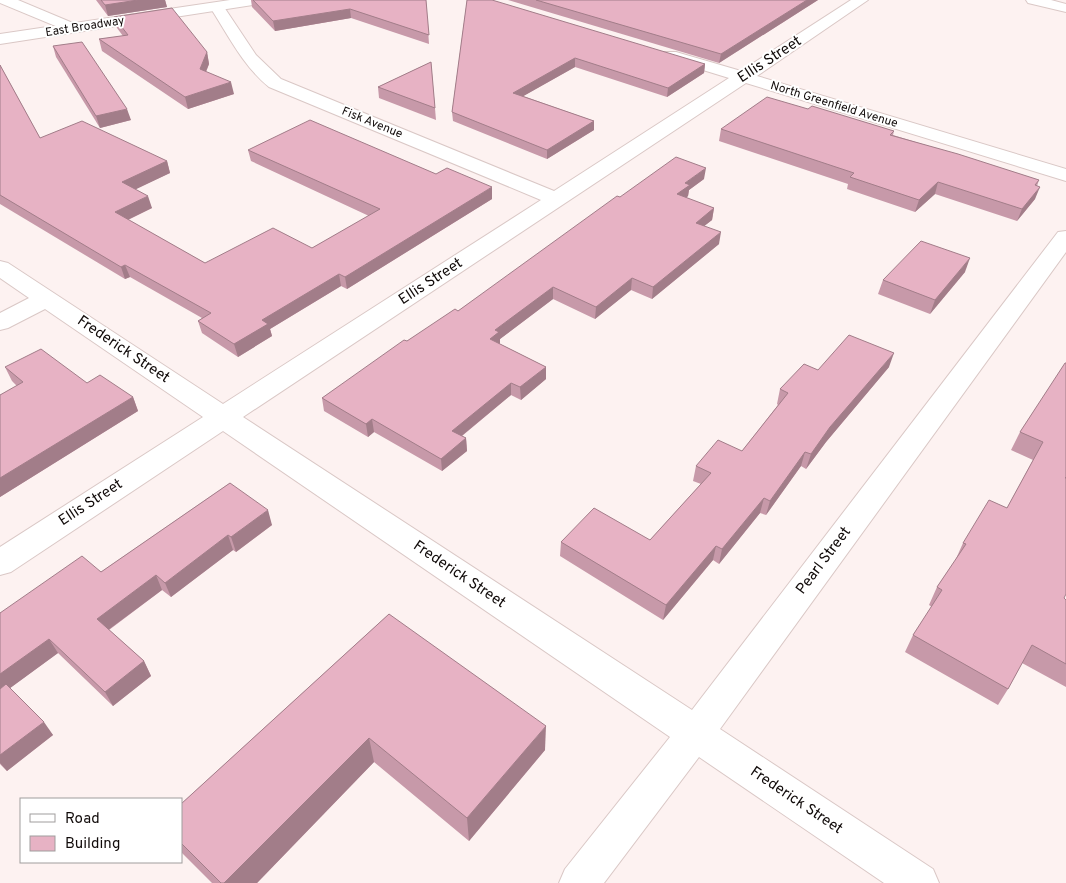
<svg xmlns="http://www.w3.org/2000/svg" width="1066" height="883" font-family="Overpass,sans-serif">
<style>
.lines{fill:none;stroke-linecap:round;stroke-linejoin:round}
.street-casing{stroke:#dac8c6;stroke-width:2}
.secondary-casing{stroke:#dac8c6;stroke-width:2}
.street{fill:#fff;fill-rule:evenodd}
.secondary{fill:#fff;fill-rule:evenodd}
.wall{fill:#c799a9}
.shaded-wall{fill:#a27d89}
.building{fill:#e7b2c4;stroke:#a27d89}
.labels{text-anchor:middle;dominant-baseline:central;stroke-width:4;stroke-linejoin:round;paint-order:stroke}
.far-street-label{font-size:12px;fill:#110b0a;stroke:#fff}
.street-label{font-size:15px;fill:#110b0a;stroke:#fff}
</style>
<rect width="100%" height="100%" fill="#fdf2f1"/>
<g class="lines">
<g class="street-casing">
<g id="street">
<polygon points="0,0 18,0 80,26 83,29 80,32 70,32 0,3"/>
<path d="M 851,0 L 868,0 L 757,76 L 1066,169 L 1066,181 L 746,83 L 243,417 L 692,710 L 1058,232 L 1066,231 L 1066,252 L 720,729 L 933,869 L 939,883 L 884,883 L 699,757 L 604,883 L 559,883 L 565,869 L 670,737 L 223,431 L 11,572 L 0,575 L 0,547 L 203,417 L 45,309 L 8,328 L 0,330 L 0,313 L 29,298 L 0,278 L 0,261 L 8,263 L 223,404 L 541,200 L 269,87 C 243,66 228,35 210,7 L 212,4 L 222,4 L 256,55 L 281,79 L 554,191 L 729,78 L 664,58 L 662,55 L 664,52 L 676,52 L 741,71 Z"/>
</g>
</g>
<g class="secondary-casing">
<g id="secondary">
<polygon points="230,0 266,0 264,3 259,4 0,44 0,34"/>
<polygon points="1026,0 1051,0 1066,4 1066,12 1028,3"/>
</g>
</g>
<use href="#street" class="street"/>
<use href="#secondary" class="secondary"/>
</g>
<g class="wall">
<polygon points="96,0 165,0 167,7 108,16"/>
<polygon points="251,0 426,0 429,44 351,18 275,31 252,7"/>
<polygon points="467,0 705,64 704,73 667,97 575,67 523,96 594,121 594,130 547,159 453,121 452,112"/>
<polygon points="508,0 818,0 719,63"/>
<polygon points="114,17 207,52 209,64 206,72 234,94 188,109 102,51 99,39 123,36 117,28"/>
<polygon points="53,46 131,120 100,128 56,57"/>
<polygon points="431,62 436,120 379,98 378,87"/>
<polygon points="0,65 40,138 167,161 170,173 135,189 152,208 128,220 205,263 312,248 369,216 251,161 248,150 492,199 347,289 341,286 270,329 272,336 238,357 202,333 198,321 202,318 130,277 125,279 0,204"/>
<polygon points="808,109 894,131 893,135 1039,180 1037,186 1035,199 1017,221 935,194 915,212 847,189 848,184 719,141 721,129"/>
<polygon points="704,179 689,190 688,196 686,198 714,208 712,220 704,226 719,244 652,299 631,290 595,319 553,299 500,339 500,344 546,367 546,379 521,400 511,395 462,436 466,438 467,451 442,471 374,432 368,437 324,411 322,398 407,341 458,311 620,197"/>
<polygon points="965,272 930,314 878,294 883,280"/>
<polygon points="1066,363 1064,598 1066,600 1066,687 1022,663 1008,689 998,705 905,652 913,635 932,607 929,605 937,587 955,561 963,543 1007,508 1033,460 1011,450 1020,432"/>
<polygon points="5,367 87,383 133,397 138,411 0,497 0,395 17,386 12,381"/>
<polygon points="889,367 826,442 806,469 801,466 766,515 760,513 719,564 713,560 663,620 560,556 561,542 650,540 701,484 693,481 696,466 742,451 778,405 777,404 780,389 818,370"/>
<polygon points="230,483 272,525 236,552 233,550 171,597 162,590 109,630 144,661 151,676 113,706 58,653 10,688 53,735 7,771 0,764 0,613 101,572"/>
<polygon points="389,614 545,750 469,841 374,762 257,883 212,883 181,852 181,804"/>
</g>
<g class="shaded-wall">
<polygon points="138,0 165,0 167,7 108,16 105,5"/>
<polygon points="807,0 818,0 719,63 721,54"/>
<polygon points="350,9 351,18 275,31 273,21"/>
<polygon points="207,52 209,64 202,81 200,69"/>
<polygon points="575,58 575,67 513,102 513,93"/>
<polygon points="705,64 704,73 667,97 668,88"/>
<polygon points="231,82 234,94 188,109 185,97"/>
<polygon points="127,109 131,120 100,128 96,116"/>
<polygon points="594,121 594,130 547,159 547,150"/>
<polygon points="167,161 170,173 126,194 122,182"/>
<polygon points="706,168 704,179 689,190 688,196 676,206 677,194 685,183"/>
<polygon points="938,182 935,194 915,212 919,200"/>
<polygon points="492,187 492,199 347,289 345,277"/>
<polygon points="1040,187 1035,199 1017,221 1022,209"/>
<polygon points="148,196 152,208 119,224 115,212"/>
<polygon points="714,208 712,220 694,234 696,223"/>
<polygon points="721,232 719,244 652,299 653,287"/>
<polygon points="970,258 965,272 930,314 935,300"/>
<polygon points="125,265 130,277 125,279 121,267"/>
<polygon points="339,274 341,286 270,329 272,336 238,357 234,344 262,320"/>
<polygon points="632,278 631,290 595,319 596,307"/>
<polygon points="553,287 553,299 500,339 500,344 490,339 495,330"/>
<polygon points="894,353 889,367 826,442 806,469 811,454 830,427"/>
<polygon points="546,367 546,379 521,400 520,387"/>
<polygon points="511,383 511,395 453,443 452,431"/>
<polygon points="133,397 138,411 0,497 0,478"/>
<polygon points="372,419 374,432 368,437 366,424"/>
<polygon points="466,438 467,451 442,471 441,459"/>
<polygon points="805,452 801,466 766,515 770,501"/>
<polygon points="764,498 760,513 719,564 722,549"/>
<polygon points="268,510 272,525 236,552 231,537"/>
<polygon points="228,535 233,550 171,597 165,583"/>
<polygon points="716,546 713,560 663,620 666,605"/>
<polygon points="156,575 162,590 104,633 97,619"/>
<polygon points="49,639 58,653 2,694 0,692 0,674"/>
<polygon points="144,661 151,676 113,706 105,692"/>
<polygon points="44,722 53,735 7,771 0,763 0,755"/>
<polygon points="546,726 545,750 469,841 467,818"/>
<polygon points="369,738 374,762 257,883 224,883"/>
</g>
<g class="building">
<polygon points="101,0 138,0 105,5"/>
<polygon points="253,0 426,0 429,35 350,9 273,21"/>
<polygon points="467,0 492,0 705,64 668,88 575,58 513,93 594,121 547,150 452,112"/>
<polygon points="536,0 807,0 721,54"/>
<polygon points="172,8 207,52 200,69 231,82 185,97 99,39 128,35 114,17"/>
<polygon points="82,42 127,109 96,116 53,46"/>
<polygon points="431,62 435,108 378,87"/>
<polygon points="0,65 40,138 82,121 167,161 122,182 148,196 115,212 205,263 273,228 312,248 380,209 248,150 310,120 436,174 447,168 492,187 345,277 339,274 262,320 268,324 234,344 198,321 211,313 125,265 121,267 0,195"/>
<polygon points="767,97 808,109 812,106 894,131 890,135 958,154 1039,180 1035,185 1040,187 1022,209 938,182 919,200 850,177 854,173 721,129"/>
<polygon points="676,157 706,168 685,183 690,185 677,194 714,208 696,223 721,232 653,287 632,278 596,307 553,287 495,330 499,332 490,339 546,367 520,387 511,383 452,431 466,438 441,459 372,419 366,424 322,398 404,340 407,341 455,309 458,311 617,196 620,197"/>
<polygon points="921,241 970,258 935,300 883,280"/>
<polygon points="849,335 894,353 830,427 811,454 805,452 770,501 764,498 722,549 716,546 666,605 561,542 594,508 650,540 711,473 696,466 718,440 742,451 788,393 780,389 804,364 818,370"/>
<polygon points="41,349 87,383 100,375 133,397 0,478 0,395 23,382 5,367"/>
<polygon points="1065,363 1066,363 1066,477 1065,478 1066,478 1066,594 1064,598 1066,600 1066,664 1032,645 1008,689 913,635 942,590 937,587 966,544 963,543 989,500 1007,508 1043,442 1020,432"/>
<polygon points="230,483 268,510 231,537 228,535 165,583 156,575 97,619 144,661 105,692 49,639 0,674 0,613 82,556 101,572"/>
<polygon points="389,614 546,726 467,818 369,738 224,883 221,883 181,843 181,804"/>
<polygon points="6,684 44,722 0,755 0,689"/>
</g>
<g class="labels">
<g class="far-street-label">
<text transform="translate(85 27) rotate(-9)">East Broadway</text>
<text transform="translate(834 105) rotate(17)">North Greenfield Avenue</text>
<text transform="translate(372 123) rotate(22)">Fisk Avenue</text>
</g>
<g class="street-label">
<text transform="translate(770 60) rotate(-33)">Ellis Street</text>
<text transform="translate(431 282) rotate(-33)">Ellis Street</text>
<text transform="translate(123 350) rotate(34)">Frederick Street</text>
<text transform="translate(91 503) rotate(-33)">Ellis Street</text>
<text transform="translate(824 561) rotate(-53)">Pearl Street</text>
<text transform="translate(459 575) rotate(34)">Frederick Street</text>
<text transform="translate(796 801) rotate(34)">Frederick Street</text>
</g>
</g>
<rect x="20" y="798" width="162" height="65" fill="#ffffff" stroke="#a09d9d"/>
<rect x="30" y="814" width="25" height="8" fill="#ffffff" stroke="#a09d9d"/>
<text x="65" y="823" font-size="15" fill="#110b0a">Road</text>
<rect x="30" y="836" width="25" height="15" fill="#e7b2c4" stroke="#a09d9d"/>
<text x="65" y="848" font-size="15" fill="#110b0a">Building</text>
</svg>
